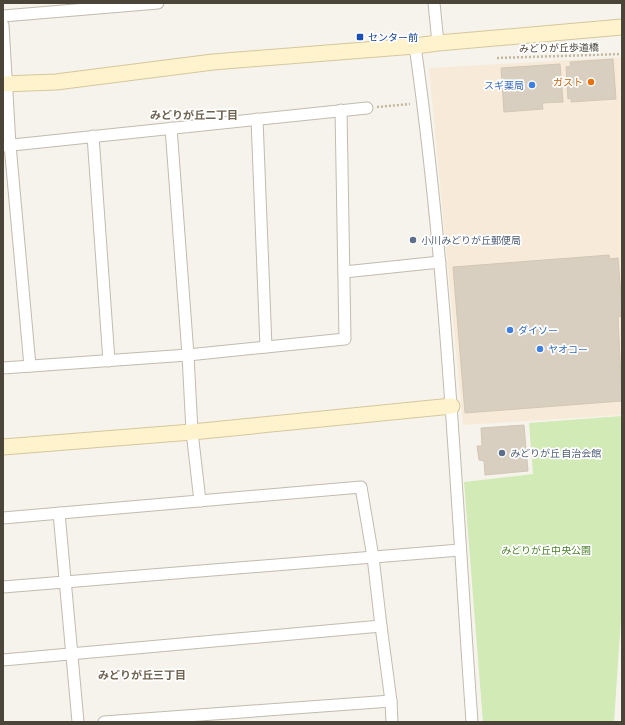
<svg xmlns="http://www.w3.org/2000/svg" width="625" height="725" font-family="'Asap Condensed','Noto Sans JP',sans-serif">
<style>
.commercial{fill:#f7ead8}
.green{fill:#d2eab5}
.building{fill:#d8cfc1;stroke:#d3c7b4}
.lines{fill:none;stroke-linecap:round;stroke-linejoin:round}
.street-casing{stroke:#c2bbae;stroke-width:13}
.secondary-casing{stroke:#d6c79b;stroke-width:17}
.path{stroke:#c4b79f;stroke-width:2.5;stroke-dasharray:2 2;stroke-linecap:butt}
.street{stroke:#fff;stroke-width:11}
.secondary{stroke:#fff3cd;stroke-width:15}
.transit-dot{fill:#1a4fb4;stroke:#fff;stroke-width:1.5}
.food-dot{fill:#e8710a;stroke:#fff;stroke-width:1.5}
.shop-dot{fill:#3f7fe0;stroke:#fff;stroke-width:1.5}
.service-dot{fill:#5c6f8a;stroke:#fff;stroke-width:1.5}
.labels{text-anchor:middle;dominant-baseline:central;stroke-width:3.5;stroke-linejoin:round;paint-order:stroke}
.transit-label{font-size:10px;fill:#164399;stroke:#fff;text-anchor:start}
.street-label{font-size:10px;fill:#4b4439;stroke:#fff}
.food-label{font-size:10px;fill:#c56008;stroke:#fff;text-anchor:end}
.shop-label{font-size:10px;fill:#366cbe;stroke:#fff;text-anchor:start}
.service-label{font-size:10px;fill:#4e5e75;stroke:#fff;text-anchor:start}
.park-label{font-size:10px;fill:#4a7f2a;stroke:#fff}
.neighbourhood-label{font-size:11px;font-weight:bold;fill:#6e6250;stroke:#fff}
</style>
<rect width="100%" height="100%" fill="#f6f3ec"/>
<polygon class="commercial" points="622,57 622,415 463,425 429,68"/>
<polygon class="green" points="622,416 622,604 614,722 483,722 464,482 533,474 529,423"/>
<g class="building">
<polygon points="613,59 616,99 571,102 571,98 568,99 566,67 571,66 570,62"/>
<polygon points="560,64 563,102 542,103 543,109 504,112 501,68"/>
<polygon points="609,255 610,259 618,258 622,308 622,316 618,317 622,401 465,413 453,267"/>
<polygon points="524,425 528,471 485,475 484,461 479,460 477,446 482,446 481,428"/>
</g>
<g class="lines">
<g class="street-casing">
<g id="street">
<polyline points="434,3 438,43"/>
<polyline points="3,16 158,3"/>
<polyline points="3,25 10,145 30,366"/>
<path d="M 415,46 C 447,270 456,497 472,722"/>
<polyline points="257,119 266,347"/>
<polyline points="171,128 188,355 192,432 200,501"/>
<polyline points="93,136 109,361"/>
<polyline points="3,146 367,108"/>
<polyline points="344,272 440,262"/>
<polyline points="3,368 188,355 345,339 341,110"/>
<polyline points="59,513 78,722"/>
<polyline points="3,518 361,487 373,557 381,626 391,701 392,722"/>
<polyline points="3,587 460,550"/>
<polyline points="3,660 381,626"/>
<polyline points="104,722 391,701"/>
</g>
</g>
<g class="secondary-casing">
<g id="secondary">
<polyline points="3,84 56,82 213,62 415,46 438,43 622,27"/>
<polyline points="3,447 192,432 452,406"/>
</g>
</g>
<g class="path">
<polyline points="497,58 622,54"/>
<polyline points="377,107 410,104"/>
</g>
<use href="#street" class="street"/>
<use href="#secondary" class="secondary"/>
</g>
<rect class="transit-dot" x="356" y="33" width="8" height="8" rx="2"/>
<circle class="food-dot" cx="591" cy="82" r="4"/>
<g class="shop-dot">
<circle cx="532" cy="85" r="4"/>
<circle cx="510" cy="330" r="4"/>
<circle cx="540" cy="349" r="4"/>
</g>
<g class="service-dot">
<circle cx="413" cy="240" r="4"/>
<circle cx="502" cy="453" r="4"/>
</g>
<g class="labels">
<g class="transit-label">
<text x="368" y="37">センター前</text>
</g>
<g class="street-label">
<text transform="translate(559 48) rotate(-1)">みどりが丘歩道橋</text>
</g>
<g class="food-label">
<text x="583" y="82">ガスト</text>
</g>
<g class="shop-label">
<text x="524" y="85" text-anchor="end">スギ薬局</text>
<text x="518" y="330">ダイソー</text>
<text x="548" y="349">ヤオコー</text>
</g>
<g class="service-label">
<text x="421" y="240">小川みどりが丘郵便局</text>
<text x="510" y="453">みどりが丘 自治会館</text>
</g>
<g class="park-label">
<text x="546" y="550">みどりが丘中央公園</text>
</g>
<g class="neighbourhood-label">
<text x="194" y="115">みどりが丘二丁目</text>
<text x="142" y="675">みどりが丘三丁目</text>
</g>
</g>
<rect width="625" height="725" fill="none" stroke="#4b4439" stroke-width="8"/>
</svg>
